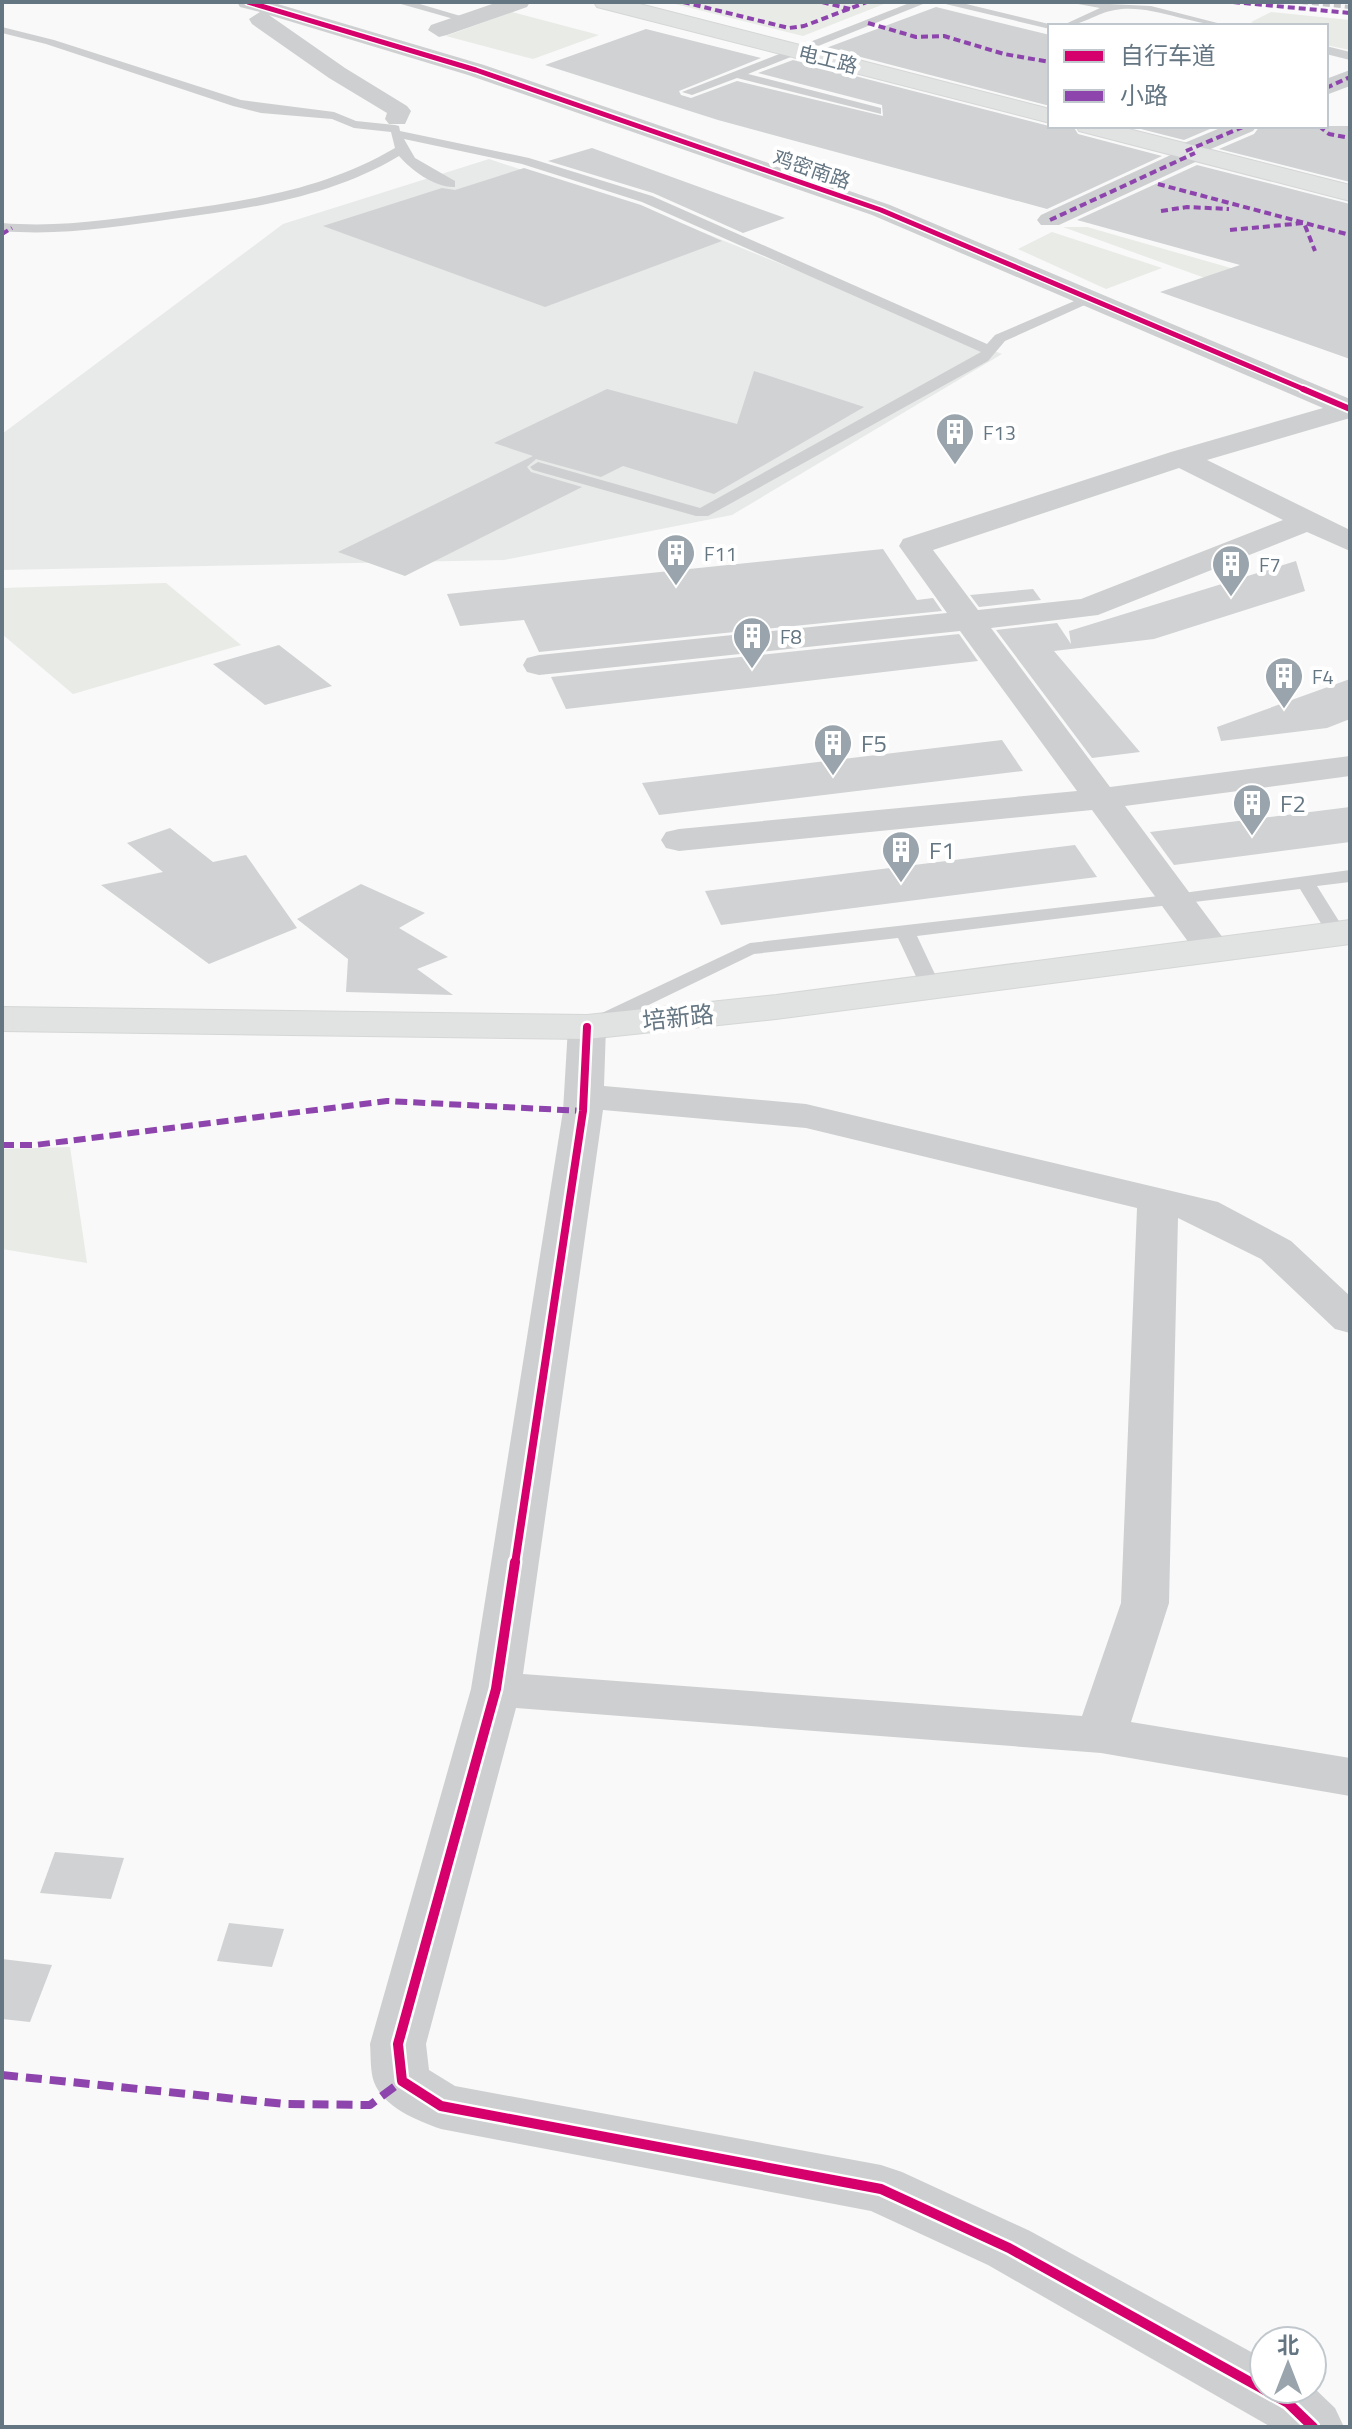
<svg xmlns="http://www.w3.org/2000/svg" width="1352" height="2429" font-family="'Titillium Web','Noto Sans SC',sans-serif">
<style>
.built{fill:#e8e9e9}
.green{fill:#e8ebe6}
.building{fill:#d0d2d3}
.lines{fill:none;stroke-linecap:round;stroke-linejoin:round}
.secondary-casing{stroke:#d5d6d7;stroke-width:2}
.highway-casing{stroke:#d5d6d6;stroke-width:2}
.lane{fill:#cecfd0;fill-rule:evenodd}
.street{fill:#cecfd0;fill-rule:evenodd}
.secondary{fill:#e1e2e2;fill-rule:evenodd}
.highway{fill:#e1e2e2;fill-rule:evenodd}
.rail{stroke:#c3c5c6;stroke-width:4;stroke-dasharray:7 4;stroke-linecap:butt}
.quiet-far2{stroke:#8e44ad;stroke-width:4;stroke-dasharray:7 4;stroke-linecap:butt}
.quiet-far1{stroke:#8e44ad;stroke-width:6;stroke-dasharray:12 6;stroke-linecap:butt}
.quiet{stroke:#8e44ad;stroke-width:8;stroke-dasharray:16 8;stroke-linecap:butt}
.cycleway-far3-casing{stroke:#fff;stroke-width:8}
.cycleway-far2-casing{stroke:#fff;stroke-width:10}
.cycleway-far1-casing{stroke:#fff;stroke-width:13}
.cycleway-casing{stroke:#fff;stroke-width:15}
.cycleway-far3{stroke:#d6006c;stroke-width:5}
.cycleway-far2{stroke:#d6006c;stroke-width:6}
.cycleway-far1{stroke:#d6006c;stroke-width:8}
.cycleway{stroke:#d6006c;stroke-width:10}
.labels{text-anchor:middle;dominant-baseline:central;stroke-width:8;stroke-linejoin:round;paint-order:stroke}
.far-street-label{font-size:20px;fill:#657683;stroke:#fff}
.far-poi-label{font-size:20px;fill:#657683;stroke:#fff;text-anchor:start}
.poi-label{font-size:24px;fill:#657683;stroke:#fff;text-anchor:start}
.street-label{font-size:24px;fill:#657683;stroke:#fff}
</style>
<rect width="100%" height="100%" fill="#f9f9f9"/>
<polygon class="built" points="489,159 663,216 1002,354 732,515 504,560 2,570 2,434 283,224"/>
<g class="green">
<polygon points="667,2 889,2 803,36"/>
<polygon points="512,12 599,35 533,59 446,36"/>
<polygon points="1271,12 1350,20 1350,50 1326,45 1326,26 1261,26 1251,22"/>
<polygon points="1063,227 1087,227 1350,302 1350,330"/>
<polygon points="1052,232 1162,268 1106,289 1018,249"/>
<polygon points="166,583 241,645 73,694 2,634 2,588"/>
<polygon points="70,1147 87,1263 2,1249 2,1149"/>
</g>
<g class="building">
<polygon points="936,7 1050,35 1050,106 826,48"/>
<polygon points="646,29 761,58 679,91 681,95 691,98 737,81 883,116 882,105 758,73 793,60 1049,126 1073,126 1078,134 1162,156 1047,209 718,120 545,65"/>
<polygon points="1129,126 1217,126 1184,140"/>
<polygon points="1260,126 1350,126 1350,182 1219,149 1254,134"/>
<polygon points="592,148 785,218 743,233 653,193 548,161"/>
<polygon points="1197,165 1350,204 1350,359 1160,292 1240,265 1077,220"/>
<polygon points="524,168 641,205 722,241 545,307 323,226 442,188 455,190"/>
<polygon points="754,371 864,407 714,494 623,466 601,477 536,459 527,467 531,472 582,487 405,576 338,552 533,456 494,443 607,389 737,424"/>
<polygon points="883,549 917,600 933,598 942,611 539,652 524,620 460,626 447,594"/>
<polygon points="1296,561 1305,591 1154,639 1054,651 1140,752 1092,758 996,630 1057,623 1071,644 1069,631"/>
<polygon points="1033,589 1041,600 979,607 970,595"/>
<polygon points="959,634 978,661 566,709 551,677"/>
<polygon points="279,645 332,686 265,705 213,664"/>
<polygon points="1350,679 1350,719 1327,728 1221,741 1217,727"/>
<polygon points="1002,740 1023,771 659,815 642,783"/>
<polygon points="1350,807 1350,842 1174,865 1150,832"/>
<polygon points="170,828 213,862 246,855 297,928 209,964 101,885 163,872 127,843"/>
<polygon points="1075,845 1097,877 721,925 705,891"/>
<polygon points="361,884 425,913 399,928 448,957 417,969 453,995 346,992 348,959 297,919"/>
<polygon points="55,1852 124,1858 111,1899 40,1893"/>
<polygon points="229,1923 284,1929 272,1967 217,1961"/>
<polygon points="2,1959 52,1965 30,2022 2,2019"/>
</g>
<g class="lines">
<g class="secondary-casing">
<g id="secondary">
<polygon points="594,2 632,2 1050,109 1050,123 597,7"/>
<polygon points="1076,126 1117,126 1350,185 1350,201 1079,131"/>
</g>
</g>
<g class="highway-casing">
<polygon id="highway" points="1350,920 1350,944 776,1019 587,1039 2,1031 2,1007 587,1015 776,995"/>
</g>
<g class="lane">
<polygon points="394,2 413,2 474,20 468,23"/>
<polygon points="912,2 928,2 748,74 881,108 881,114 737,78 692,95 682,92"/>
<polygon points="937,2 958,2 1057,26 1050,26 1050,29"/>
<path d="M 1067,2 L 1151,6 L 1229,26 C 1193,26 1149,3 1115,10 C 1096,13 1082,26 1061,26 L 1100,8 Z"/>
<path d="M 2,27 L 54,40 L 241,100 L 334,112 L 356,121 L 395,125 L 399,126 L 400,131 L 529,158 L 652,196 L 987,344 L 995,335 L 1086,296 L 1098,299 L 1005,341 L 988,361 L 708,516 L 696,516 L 533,470 L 530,467 L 538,462 L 700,508 L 981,352 L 642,202 L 522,164 L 404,139 L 415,158 L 455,181 L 455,187 C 435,188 411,170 399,156 C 329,198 251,208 172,219 C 115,227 60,236 2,231 L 2,223 C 60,228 115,219 173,211 C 252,200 325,189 395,148 L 391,132 L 354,128 L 332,119 L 261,113 L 233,106 L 46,44 L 2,33 Z"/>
<polygon points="1326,46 1350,52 1350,60 1326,54"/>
<polygon points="1350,870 1350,882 1317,886 1347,934 1337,940 1330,938 1300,889 917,936 941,987 931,993 921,987 898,938 754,954 599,1029 592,1031 582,1025 585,1021 750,943 1176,894"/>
</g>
<g class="street">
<path d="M 237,2 L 271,2 L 484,65 L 890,205 L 1350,399 L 1350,418 L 1207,460 L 1350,530 L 1350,551 L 1307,532 L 1098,615 L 991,628 L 1110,787 L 1350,756 L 1350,776 L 1125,806 L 1232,950 L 1226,958 L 1213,961 L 1200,958 L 1092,810 L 679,851 L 666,848 L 661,840 L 666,832 L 679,829 L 1077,791 L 960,631 L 539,675 L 527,672 L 523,665 L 527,658 L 539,655 L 947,613 L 899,546 L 903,539 L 1171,452 L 1323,408 L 872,215 L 468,75 L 269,15 L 345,68 L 407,106 L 411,111 L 405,124 L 389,124 L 385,119 L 387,113 L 329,78 L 252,24 L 249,19 L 260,12 L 240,7 ZM 1179,468 L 1283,520 L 1081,599 L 978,610 L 933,550 Z"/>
<polygon points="498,2 530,2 527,7 447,35 439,37 428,30 431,25"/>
<polygon points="1350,70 1350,86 1326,95 1326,79"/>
<polygon points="1225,126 1257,126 1253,131 1206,151 1204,158 1059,225 1041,225 1037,220 1041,215 1175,153 1177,146"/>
<path d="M 587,1015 L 601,1019 L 606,1027 L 604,1086 L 806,1104 L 1218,1202 L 1291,1241 L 1350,1296 L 1350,1333 L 1335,1329 L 1261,1259 L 1178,1218 L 1169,1603 L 1131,1722 L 1350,1758 L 1350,1796 L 1101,1753 L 516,1708 L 426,2044 L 429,2070 L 455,2086 L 881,2165 L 902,2172 L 1030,2231 L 1264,2359 L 1264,2389 L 1312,2389 L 1312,2386 L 1335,2408 L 1344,2427 L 1271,2427 L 988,2265 L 871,2211 L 441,2129 C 418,2121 383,2107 374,2082 C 370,2071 371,2056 370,2044 L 471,1689 L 563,1111 L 568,1027 L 573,1019 ZM 603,1110 L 806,1128 L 1137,1208 L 1121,1603 L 1082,1716 L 523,1674 Z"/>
</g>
<use href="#secondary" class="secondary"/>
<use href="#highway" class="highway"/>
<polyline class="rail" points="1301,2 1350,7"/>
<g class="quiet-far2">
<polyline points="683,2 789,28 804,26 867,2"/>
<polyline points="822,2 850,9"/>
<polyline points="1233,2 1350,13"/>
<polyline points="868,23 916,37 944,36 1004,54 1050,62"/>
<polyline points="1068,25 1071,26"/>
<polyline points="1326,88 1350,77"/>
<polyline points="1319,126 1329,134 1350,138"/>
<polyline points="1186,151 1245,126"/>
<polyline points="1158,184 1350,235"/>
<polyline points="1161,211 1187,207 1229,209"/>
<polyline points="1050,220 1195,153"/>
<polyline points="1230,230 1304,223 1315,251"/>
<polyline points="2,234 12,228"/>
</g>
<polyline class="quiet-far1" points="2,1145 35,1145 387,1101 583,1111"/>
<polyline class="quiet" points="2,2075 285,2104 370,2105 402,2081"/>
<g class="cycleway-far3-casing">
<polyline id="cycleway-far3" points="248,2 476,70 881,210 1308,391"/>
</g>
<g class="cycleway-far2-casing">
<polyline id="cycleway-far2" points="1303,389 1350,409"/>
</g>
<g class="cycleway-far1-casing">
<polyline id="cycleway-far1" points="515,1564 583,1111 587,1027"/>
</g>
<g class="cycleway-casing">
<polyline id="cycleway" points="515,1562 496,1689 398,2044 402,2081 441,2106 881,2189 1009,2248 1288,2403 1313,2427"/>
</g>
<use href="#cycleway-far3" class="cycleway-far3"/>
<use href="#cycleway-far2" class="cycleway-far2"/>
<use href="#cycleway-far1" class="cycleway-far1"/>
<use href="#cycleway" class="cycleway"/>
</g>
<defs>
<g id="building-pin" transform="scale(2)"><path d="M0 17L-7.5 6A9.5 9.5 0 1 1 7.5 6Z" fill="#99a4ac" stroke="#fff"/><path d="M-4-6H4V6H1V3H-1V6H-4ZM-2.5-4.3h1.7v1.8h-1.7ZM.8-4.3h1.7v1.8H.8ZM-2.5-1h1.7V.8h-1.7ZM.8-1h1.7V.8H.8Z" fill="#fff"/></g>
</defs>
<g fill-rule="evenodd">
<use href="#building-pin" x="955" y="432"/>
<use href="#building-pin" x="676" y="553"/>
<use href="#building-pin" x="1231" y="564"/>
<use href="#building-pin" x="752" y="636"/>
<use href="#building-pin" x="1284" y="676"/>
<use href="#building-pin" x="833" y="743"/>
<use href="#building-pin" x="1252" y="803"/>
<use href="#building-pin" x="901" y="850"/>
</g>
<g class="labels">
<g class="far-street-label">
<text transform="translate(828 59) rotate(14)">电工路</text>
<text transform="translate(812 169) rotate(19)">鸡密南路</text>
</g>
<g class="far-poi-label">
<text x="983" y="432">F13</text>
<text x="704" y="553">F11</text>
<text x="1259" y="564">F7</text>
<text x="780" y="636">F8</text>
<text x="1312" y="676">F4</text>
</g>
<g class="poi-label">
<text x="861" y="743">F5</text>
<text x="1280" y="803">F2</text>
<text x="929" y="850">F1</text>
</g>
<g class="street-label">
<text transform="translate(678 1017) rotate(-6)">培新路</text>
</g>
</g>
<rect width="1352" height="2429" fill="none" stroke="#657683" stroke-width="8"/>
<rect x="1048" y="24" width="280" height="104" fill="#ffffff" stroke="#c1c8cd" stroke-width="2"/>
<rect x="1064" y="50" width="40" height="12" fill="#d6006c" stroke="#c1c8cd" stroke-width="2"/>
<text x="1120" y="64" font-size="24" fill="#657683">自行车道</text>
<rect x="1064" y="90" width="40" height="12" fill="#8e44ad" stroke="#c1c8cd" stroke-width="2"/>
<text x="1120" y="104" font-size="24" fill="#657683">小路</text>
<g transform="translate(1288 2365)"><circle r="38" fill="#ffffff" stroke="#c1c8cd" stroke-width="2"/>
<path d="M0-6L14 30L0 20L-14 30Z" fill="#99a4ac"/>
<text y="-12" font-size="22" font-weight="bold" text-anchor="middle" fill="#657683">北</text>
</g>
</svg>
